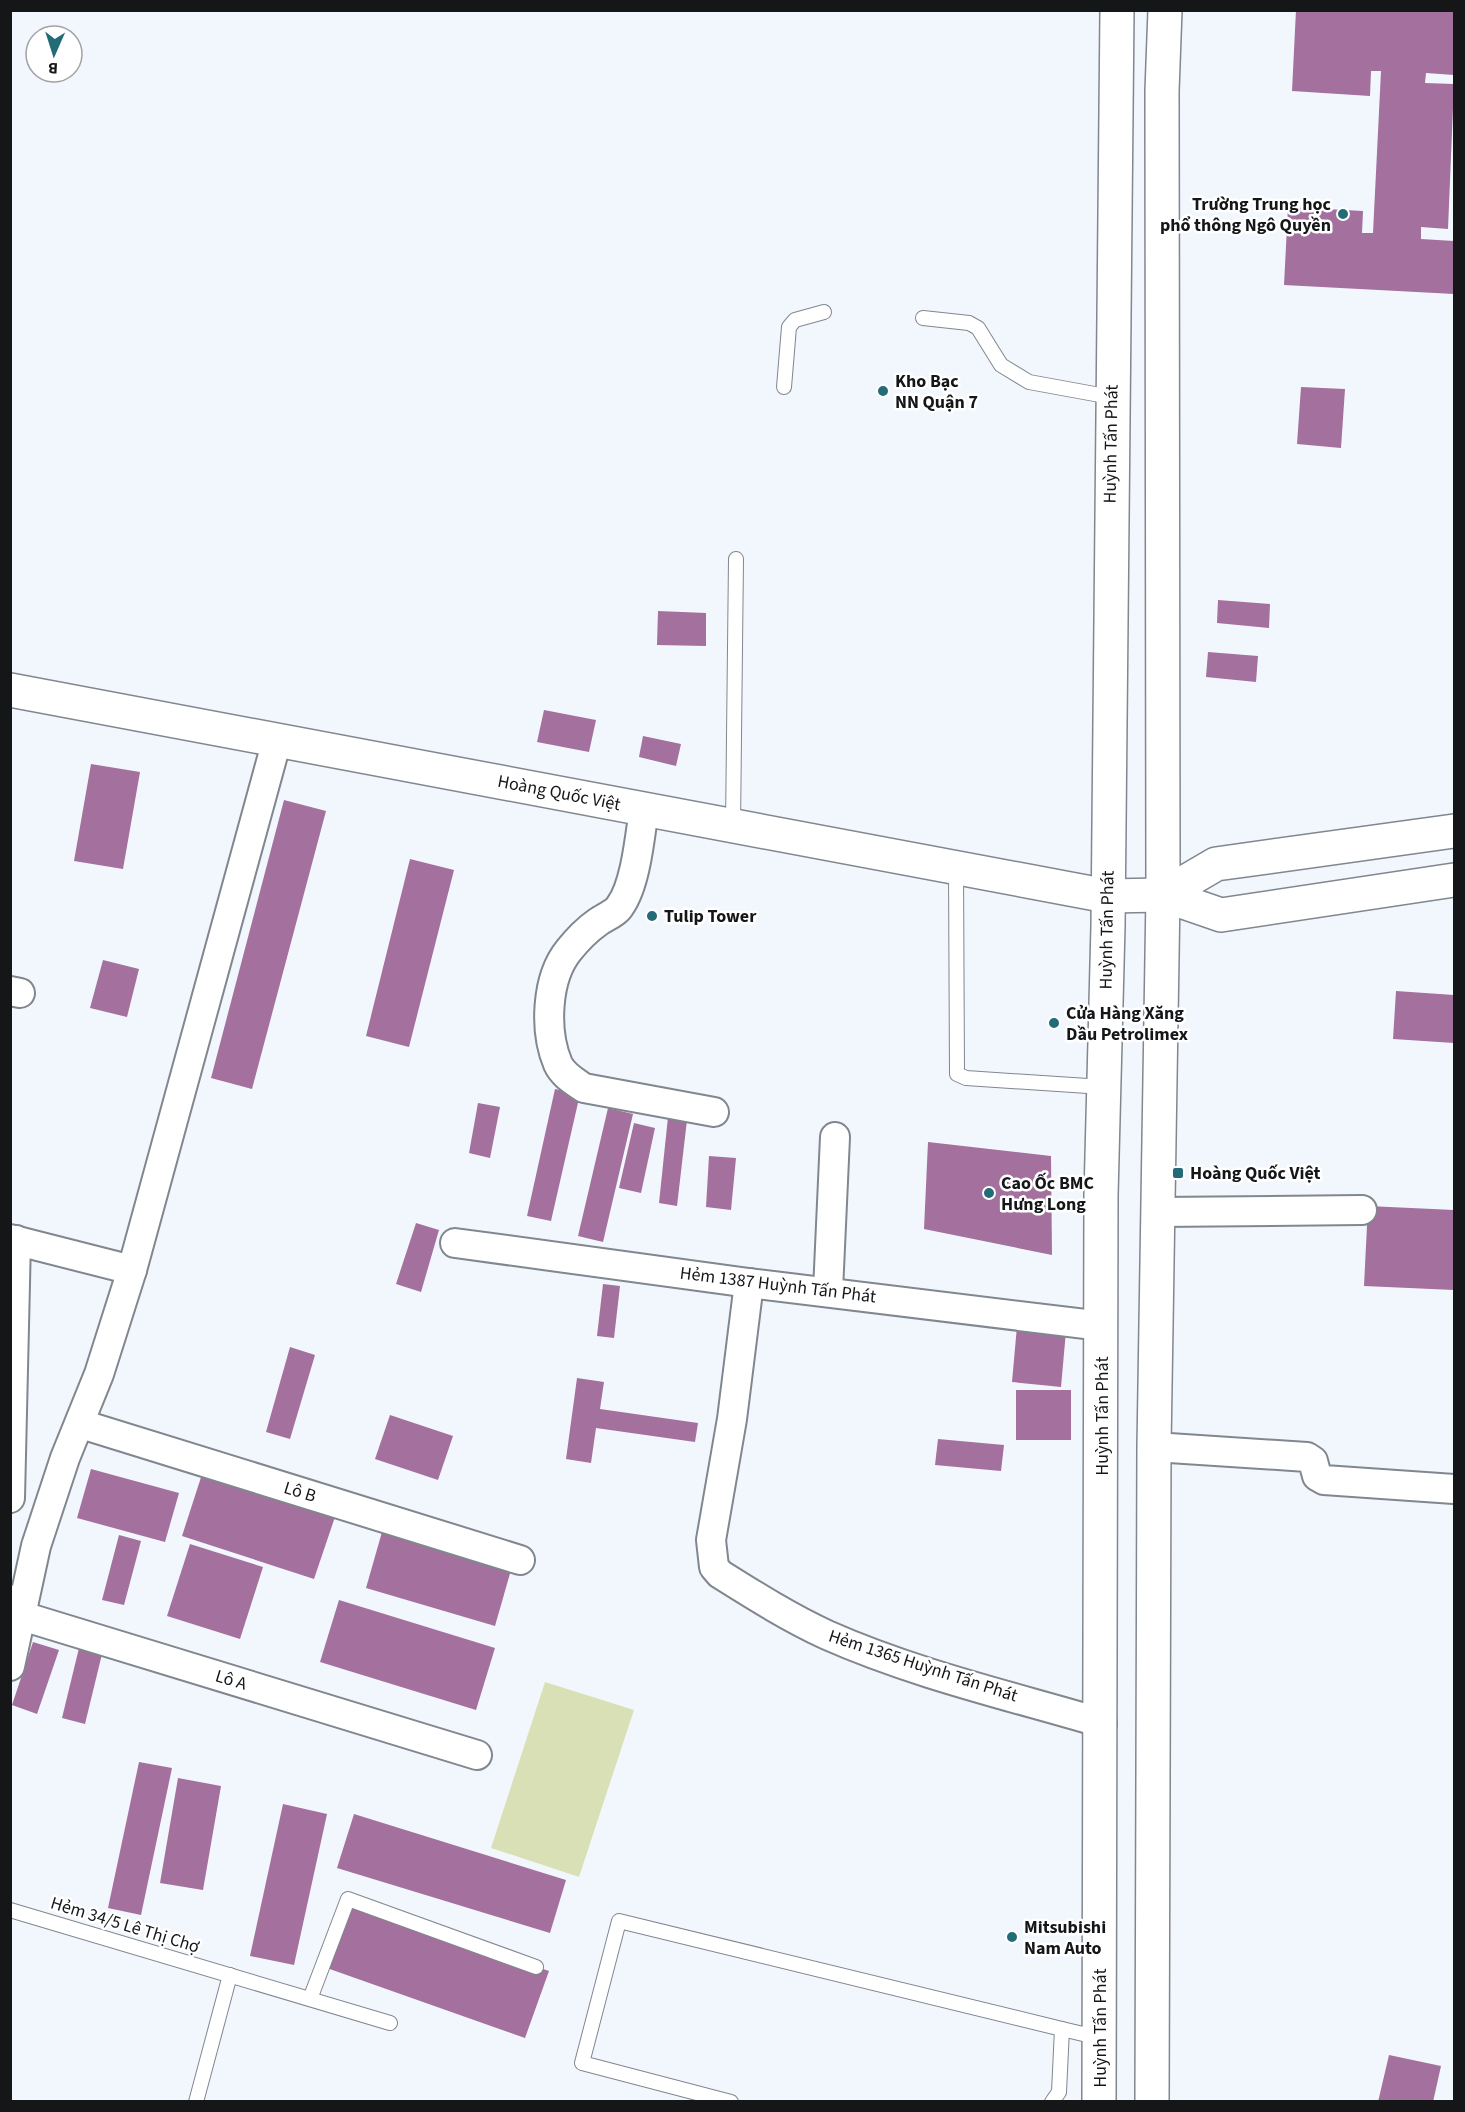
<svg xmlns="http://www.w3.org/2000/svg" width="1465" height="2112" font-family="'Source Sans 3',sans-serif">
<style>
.green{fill:#dae0b6}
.building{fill:#a4709d}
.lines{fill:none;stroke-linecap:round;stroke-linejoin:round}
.service-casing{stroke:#81878e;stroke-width:16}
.minor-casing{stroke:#81878e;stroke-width:32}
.tertiary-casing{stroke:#81878e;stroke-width:36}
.secondary-casing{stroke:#81878e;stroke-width:36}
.primary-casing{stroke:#81878e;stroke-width:36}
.service{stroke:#fff;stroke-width:14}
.minor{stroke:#fff;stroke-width:28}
.tertiary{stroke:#fff;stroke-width:33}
.secondary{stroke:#fff;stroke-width:33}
.primary{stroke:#fff;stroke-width:33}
.poi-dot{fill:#236c77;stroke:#fff;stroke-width:2}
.labels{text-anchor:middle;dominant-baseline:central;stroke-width:5;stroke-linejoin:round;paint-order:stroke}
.poi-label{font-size:18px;font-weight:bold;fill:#141618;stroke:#fff;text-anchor:start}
.street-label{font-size:18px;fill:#141618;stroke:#fff}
</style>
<rect width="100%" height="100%" fill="#f2f7fe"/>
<polygon class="green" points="545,1682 634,1710 579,1877 491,1848"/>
<g class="building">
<polygon points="1296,10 1454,10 1454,75 1426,73 1425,83 1454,84 1448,229 1421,227 1421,239 1454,241 1454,294 1284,285 1288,207 1363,211 1362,233 1373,233 1381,71 1371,71 1370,96 1292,91"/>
<polygon points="1301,387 1345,389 1341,448 1297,444"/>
<polygon points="1218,600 1270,604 1269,628 1217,623"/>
<polygon points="658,611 706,613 706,646 657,645"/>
<polygon points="1208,652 1258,656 1256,682 1206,677"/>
<polygon points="544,710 596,720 589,752 537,742"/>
<polygon points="643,736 681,744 676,766 639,757"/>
<polygon points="91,764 140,772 123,869 74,861"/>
<polygon points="284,800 326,811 252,1089 211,1078"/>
<polygon points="410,859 454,870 409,1047 366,1036"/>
<polygon points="103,960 139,969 127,1017 90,1008"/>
<polygon points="1396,991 1454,995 1454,1043 1393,1039"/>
<polygon points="555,1089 580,1094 551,1221 527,1216"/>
<polygon points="478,1103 500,1107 490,1158 469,1153"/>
<polygon points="608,1108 633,1114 603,1242 578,1236"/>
<polygon points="668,1117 687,1120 677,1206 659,1203"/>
<polygon points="634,1123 655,1128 641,1193 619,1188"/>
<polygon points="928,1142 1051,1156 1052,1255 924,1229"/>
<polygon points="709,1156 736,1158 731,1210 706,1207"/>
<polygon points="1368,1206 1454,1210 1454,1290 1364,1286"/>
<polygon points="416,1223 439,1230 421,1292 396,1284"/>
<polygon points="603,1284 620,1286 614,1338 597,1336"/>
<polygon points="1017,1326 1066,1331 1061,1387 1012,1382"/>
<polygon points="290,1347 315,1355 290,1439 266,1432"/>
<polygon points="577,1378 604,1382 600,1409 698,1423 695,1442 596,1428 591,1463 566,1459"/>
<rect x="1016" y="1390" width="55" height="50"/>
<polygon points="390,1415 453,1436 438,1480 375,1459"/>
<polygon points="938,1439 1004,1445 1001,1471 935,1465"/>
<polygon points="204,1468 337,1511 314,1579 182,1536"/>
<polygon points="91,1469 179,1493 165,1542 77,1518"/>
<polygon points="384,1525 513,1563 495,1626 366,1588"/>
<polygon points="119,1535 141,1541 124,1605 102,1600"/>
<polygon points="190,1544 263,1567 240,1639 167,1616"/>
<polygon points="339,1600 495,1648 476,1710 320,1662"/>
<polygon points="33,1642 59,1650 37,1714 12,1705"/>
<polygon points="79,1648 102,1654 85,1724 62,1718"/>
<polygon points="139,1762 172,1768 141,1915 108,1908"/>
<polygon points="178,1778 221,1786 203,1890 160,1883"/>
<polygon points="283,1804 327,1814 294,1965 250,1956"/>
<polygon points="354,1814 566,1880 550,1933 337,1868"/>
<polygon points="347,1901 549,1971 525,2038 324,1967"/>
<polygon points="1389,2055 1441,2066 1433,2102 1378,2102"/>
</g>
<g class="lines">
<g class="service-casing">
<g id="service">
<polyline points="923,318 969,323 978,328 1001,365 1029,382 1111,397"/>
<polyline points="784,387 789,327 795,320 824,312"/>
<polyline points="733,826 736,559"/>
<polyline points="956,868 957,1074 966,1078 1103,1087"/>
<polyline points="10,1910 390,2023"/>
<polyline points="310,1999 348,1899 536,1967"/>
<polyline points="196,2102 230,1975"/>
<polyline points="731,2102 582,2063 619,1921 1062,2029"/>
<polyline points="1052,2102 1059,2092 1062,2029 1100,2038"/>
</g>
</g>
<g class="minor-casing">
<g id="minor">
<path d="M 644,809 C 640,835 636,884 620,906 C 616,913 605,917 598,922 C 588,929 577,940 569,950 C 546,978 544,1031 558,1064 C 563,1075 574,1081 584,1088 L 714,1112"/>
<polyline points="10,991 20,993"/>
<polyline points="1158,1212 1362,1210"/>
<polyline points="10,1239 132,1270"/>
<polyline points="455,1243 749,1283 1102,1326"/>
<path d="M 749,1283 L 732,1419 L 711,1540 L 714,1567 L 720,1574 C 755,1596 790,1618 827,1635 C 915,1674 1011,1696 1102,1723"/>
<polyline points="828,1291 835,1137"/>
<polyline points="81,1424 520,1560"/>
<polyline points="1154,1447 1307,1457 1313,1461 1317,1476 1324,1480 1454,1489"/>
<polyline points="10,1498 16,1240"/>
<polyline points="17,1599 22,1616 477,1755"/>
<polyline points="10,1666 36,1546 65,1458 99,1374 132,1270 277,740"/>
</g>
</g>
<g class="tertiary-casing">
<polyline id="tertiary" points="10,690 1107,896"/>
</g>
<g class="secondary-casing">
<g id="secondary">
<polyline points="1163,895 1216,864 1454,831"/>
<polyline points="1163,895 1221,915 1454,880"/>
</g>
</g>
<g class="primary-casing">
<g id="primary">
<polyline points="1107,896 1163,895"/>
<polyline points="1099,2102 1101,1195 1108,926 1117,10"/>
<polyline points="1152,2102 1154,1447 1163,895 1162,91 1165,10"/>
</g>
</g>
<use href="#service" class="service"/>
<use href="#minor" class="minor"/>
<use href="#tertiary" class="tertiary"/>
<use href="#secondary" class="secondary"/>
<use href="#primary" class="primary"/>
</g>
<g class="poi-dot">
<circle cx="1343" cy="214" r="6"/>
<circle cx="883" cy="391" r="6"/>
<circle cx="652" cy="916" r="6"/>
<circle cx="1054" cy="1023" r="6"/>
<rect x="1172" y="1167" width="12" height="12" rx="3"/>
<circle cx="989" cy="1193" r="6"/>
<circle cx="1012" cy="1937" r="6"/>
</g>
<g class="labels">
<g class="poi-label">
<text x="1331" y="204" text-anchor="end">Trường Trung học<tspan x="1331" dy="21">phổ thông Ngô Quyền</tspan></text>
<text x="895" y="381">Kho Bạc<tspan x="895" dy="21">NN Quận 7</tspan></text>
<text x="664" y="916">Tulip Tower</text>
<text x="1066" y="1013">Cửa Hàng Xăng<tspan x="1066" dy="21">Dầu Petrolimex</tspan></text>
<text x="1190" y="1173">Hoàng Quốc Việt</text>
<text x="1001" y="1183">Cao Ốc BMC<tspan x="1001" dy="21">Hưng Long</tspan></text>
<text x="1024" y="1927">Mitsubishi<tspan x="1024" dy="21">Nam Auto</tspan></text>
</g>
<g class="street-label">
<text transform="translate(1111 444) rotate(-89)">Huỳnh Tấn Phát</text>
<text transform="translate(559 793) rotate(11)">Hoàng Quốc Việt</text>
<text transform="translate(1107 930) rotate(-89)">Huỳnh Tấn Phát</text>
<text transform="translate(778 1285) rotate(7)">Hẻm 1387 Huỳnh Tấn Phát</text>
<text transform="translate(1102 1416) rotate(-90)">Huỳnh Tấn Phát</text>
<text transform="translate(300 1492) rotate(17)">Lô B</text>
<text transform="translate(923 1666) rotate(18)">Hẻm 1365 Huỳnh Tấn Phát</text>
<text transform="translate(231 1680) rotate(17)">Lô A</text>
<text transform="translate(125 1925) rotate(17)">Hẻm 34/5 Lê Thị Chợ</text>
<text transform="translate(1100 2028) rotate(-90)">Huỳnh Tấn Phát</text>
</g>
</g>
<rect width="1465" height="2112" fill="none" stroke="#141618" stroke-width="24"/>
<g transform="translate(54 54) rotate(183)"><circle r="28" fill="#ffffff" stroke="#a1a2a3" stroke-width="1.5"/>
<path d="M0-4.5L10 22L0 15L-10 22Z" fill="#236c77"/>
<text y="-9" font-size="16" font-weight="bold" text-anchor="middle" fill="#141618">B</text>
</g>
</svg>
